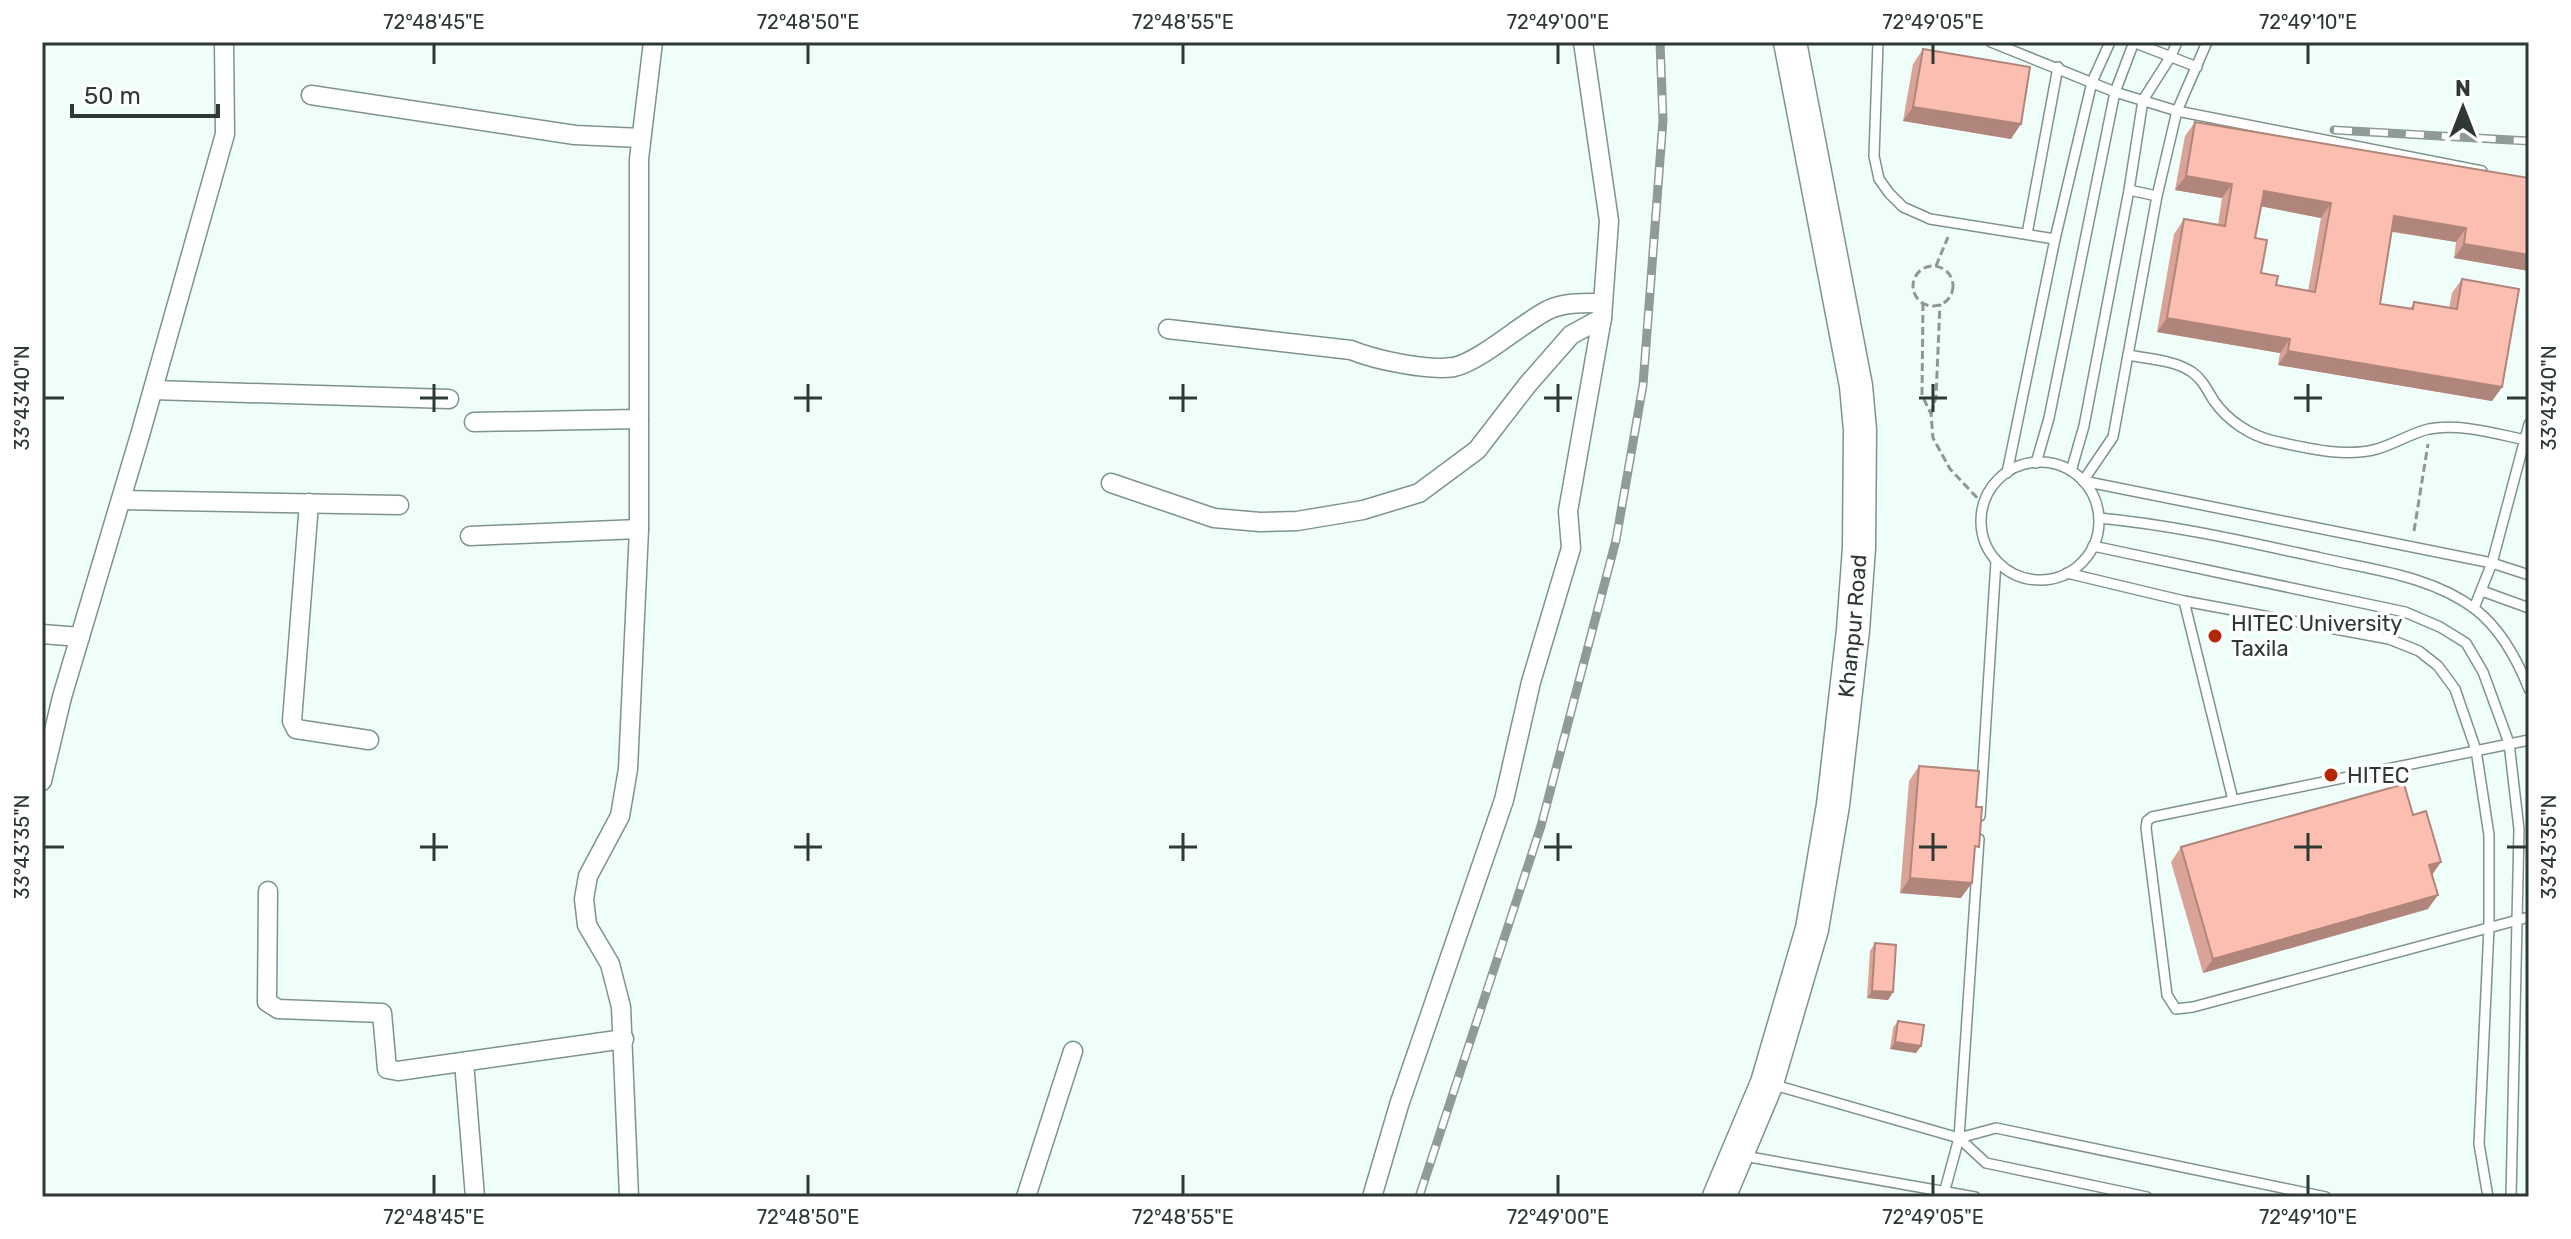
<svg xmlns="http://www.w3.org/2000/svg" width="2571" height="1239" font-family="Rubik,sans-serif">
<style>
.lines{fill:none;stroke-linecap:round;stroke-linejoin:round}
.service-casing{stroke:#7d948b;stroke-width:12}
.minor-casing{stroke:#7d948b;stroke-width:21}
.trunk-casing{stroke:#7d948b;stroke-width:35}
.path{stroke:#8b9893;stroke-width:3;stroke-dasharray:8 4;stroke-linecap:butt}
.service{stroke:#fff;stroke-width:9}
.minor{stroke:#fff;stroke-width:18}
.trunk{stroke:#fff;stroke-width:32}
.rail-casing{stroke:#8f9b96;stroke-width:9}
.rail{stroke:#fff;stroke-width:6;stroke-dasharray:18;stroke-linecap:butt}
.wall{fill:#d9a397;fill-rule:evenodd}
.shaded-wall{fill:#b0857b}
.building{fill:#fcbeb0;stroke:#b0857b;stroke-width:2;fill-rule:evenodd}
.ticks{fill:none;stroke:#2e3834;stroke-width:3}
.poi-dot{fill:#b22704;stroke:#fff;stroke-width:3}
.labels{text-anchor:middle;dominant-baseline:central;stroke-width:7;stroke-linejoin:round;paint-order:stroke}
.poi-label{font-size:22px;fill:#2e3834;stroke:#fff;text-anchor:start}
.street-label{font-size:22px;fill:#2e3834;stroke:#fff}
.neatline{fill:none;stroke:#2e3834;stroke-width:3}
.ticks-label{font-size:20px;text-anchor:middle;fill:#2e3834}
</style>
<rect width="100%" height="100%" fill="#effef8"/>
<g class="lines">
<g class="service-casing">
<g id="service">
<polyline points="1878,42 1874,156 1879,179 1889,193 1903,207 1930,219 2055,239"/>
<polyline points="1991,42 2115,92 2177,111 2482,171"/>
<polyline points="2133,42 2197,67"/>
<polyline points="2207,42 2177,111 2157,196 2113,437 2083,481 2492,563 2529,575"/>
<polyline points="2129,190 2157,196"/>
<polyline points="2027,234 2058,67"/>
<path d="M 2128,355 C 2149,359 2174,360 2192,372 C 2203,380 2207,390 2214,401 C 2228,421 2251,436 2274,441 C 2306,448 2345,458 2377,449 C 2395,444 2411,433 2429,429 C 2460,423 2496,434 2526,440"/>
<circle cx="2040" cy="521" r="59"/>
<polyline points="2036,463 2049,418 2115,92 2134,42"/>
<polyline points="2071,471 2084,426 2129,190 2143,100 2171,56 2177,42"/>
<polyline points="2007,473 2055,239 2092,82 2110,42"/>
<path d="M 2099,518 C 2174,525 2247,542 2321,558 C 2373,570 2432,576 2475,609 C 2501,629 2517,659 2529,689"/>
<polyline points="2093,546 2405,612 2440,627 2466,643 2483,672 2509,743 2519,829 2511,1197"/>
<polyline points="2067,573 2184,601 2389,639 2419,651 2438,666 2455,689 2476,750 2489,835 2489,927 2479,1144 2488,1197"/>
<polyline points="2482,591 2529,608"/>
<polyline points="2184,601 2233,800"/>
<polyline points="2474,608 2492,563 2529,424"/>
<polyline points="2529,740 2152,817 2147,821 2146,828 2167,995 2176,1009 2193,1007 2529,917"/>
<polyline points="1980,816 1996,561"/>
<polyline points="1771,1084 1959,1138 1986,1163 2147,1197"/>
<polyline points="1959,1138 1996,1128 2326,1197"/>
<polyline points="1744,1156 1975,1197"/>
<polyline points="1943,1197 1959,1138 1979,839"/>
</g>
</g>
<g class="minor-casing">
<g id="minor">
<polyline points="311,95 575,135 641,138"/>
<path d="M 1168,329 L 1351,350 C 1375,360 1428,371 1454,367 C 1481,361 1522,323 1548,310 C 1565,302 1584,303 1603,303"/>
<polyline points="153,390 449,399"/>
<polyline points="474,422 639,419"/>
<polyline points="1111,483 1214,518 1260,522 1297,521 1363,510 1419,493 1477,450 1528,384 1571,335 1602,318"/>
<polyline points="121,500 399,505"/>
<polyline points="309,503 292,721 296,729 369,740"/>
<polyline points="470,536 639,529"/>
<polyline points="42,634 80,637"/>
<polyline points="42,781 62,697 140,435 225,134 224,42"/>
<polyline points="268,891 267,1002 278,1009 382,1013 387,1069 398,1071 624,1039"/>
<polyline points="464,1062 475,1197"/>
<polyline points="629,1197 621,1007 610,964 587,925 584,899 588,876 620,816 628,769 639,529 639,159 653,42"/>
<polyline points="1026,1197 1073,1051"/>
<polyline points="1372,1197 1399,1105 1504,800 1531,682 1571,548 1568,511 1602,318 1609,221 1583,42"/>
</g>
</g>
<g class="trunk-casing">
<g id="trunk">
<path id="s1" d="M 1719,1197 L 1767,1083 L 1812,929 L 1833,805 L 1853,630 L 1859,548 L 1860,430 L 1856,386 L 1790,42"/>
</g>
</g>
<g class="path">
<polyline points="1936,266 1948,237"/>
<circle cx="1933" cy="286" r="20"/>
<polyline points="1923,303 1922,395 1931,414 1933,438 1950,469 1983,504"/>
<polyline points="1931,414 1936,397 1940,304"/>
<polyline points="2414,531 2428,444"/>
</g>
<use href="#service" class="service"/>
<use href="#minor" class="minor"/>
<use href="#trunk" class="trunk"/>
<g class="rail-casing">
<g id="rail">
<polyline points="2334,130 2529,141"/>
<polyline points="1419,1197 1541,826 1616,540 1643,385 1663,120 1660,42"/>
</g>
</g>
<use href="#rail" class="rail"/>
</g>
<g class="wall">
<polygon points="1923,49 2011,139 1903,121 1913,64"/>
<path d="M 2195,122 L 2529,178 L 2529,271 L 2454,258 L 2456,242 L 2392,232 L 2380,304 L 2410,309 L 2414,302 L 2449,308 L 2452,293 L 2462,279 L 2502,387 L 2492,401 L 2278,365 L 2280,353 L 2157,332 L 2174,234 L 2184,219 L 2218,225 L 2222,198 L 2175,190 L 2185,136 ZM 2261,206 L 2321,218 L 2308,291 L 2276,285 L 2261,273 L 2255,238 Z"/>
<polygon points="1919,766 1976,807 1974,854 1961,898 1900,893 1909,781"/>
<polygon points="2181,847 2441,862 2432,875 2428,909 2203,973 2171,862"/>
<polygon points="1875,943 1893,992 1888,1000 1867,998 1870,951"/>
<polygon points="1898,1021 1921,1046 1916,1053 1890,1049 1893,1028"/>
</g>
<g class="shaded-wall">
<polygon points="1913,107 2021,124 2011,139 1903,121"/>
<polygon points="2186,176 2232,184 2222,198 2175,190"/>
<polygon points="2264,191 2331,203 2321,218 2254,205"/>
<polygon points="2394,216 2466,228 2456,242 2384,230"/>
<polygon points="2464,244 2529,255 2529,271 2454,258"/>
<polygon points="2167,318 2290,339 2280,353 2157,332"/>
<polygon points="2288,351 2502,387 2492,401 2278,365"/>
<polygon points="2441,862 2431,876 2429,865"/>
<polygon points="1910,878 1972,883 1961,898 1900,893"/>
<polygon points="2438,895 2428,909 2203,973 2213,959"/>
<polygon points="1872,991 1893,992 1888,1000 1867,998"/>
<polygon points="1895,1042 1921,1046 1916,1053 1890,1049"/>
</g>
<g class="building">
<polygon points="1923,49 2030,67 2021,124 1913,107"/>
<path d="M 2195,122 L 2529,178 L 2529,255 L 2464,244 L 2466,228 L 2394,216 L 2380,304 L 2413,309 L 2414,302 L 2457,309 L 2462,279 L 2519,289 L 2502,387 L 2288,351 L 2290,339 L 2167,318 L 2184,219 L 2225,226 L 2232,184 L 2186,176 ZM 2264,191 L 2331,203 L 2315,292 L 2276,285 L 2278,276 L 2261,273 L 2267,240 L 2255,238 Z"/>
<polygon points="1919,766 1979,771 1976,807 1982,807 1979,847 1975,846 1972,883 1910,878"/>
<polygon points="2404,784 2413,815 2426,811 2441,862 2429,865 2438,895 2213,959 2181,847"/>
<polygon points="1875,943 1896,945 1893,992 1872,991"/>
<polygon points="1898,1021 1924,1025 1921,1046 1895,1042"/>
</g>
<path class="ticks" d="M 434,44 L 434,64M 808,44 L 808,64M 1183,44 L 1183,64M 1558,44 L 1558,64M 1933,44 L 1933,64M 2308,44 L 2308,64M 434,384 L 434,412M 808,384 L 808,412M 1183,384 L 1183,412M 1558,384 L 1558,412M 1933,384 L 1933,412M 2308,384 L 2308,412M 44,398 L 64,398M 420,398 L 448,398M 794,398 L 822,398M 1169,398 L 1197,398M 1544,398 L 1572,398M 1919,398 L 1947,398M 2294,398 L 2322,398M 2507,398 L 2527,398M 434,833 L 434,861M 808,833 L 808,861M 1183,833 L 1183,861M 1558,833 L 1558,861M 1933,833 L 1933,861M 2308,833 L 2308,861M 44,847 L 64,847M 420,847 L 448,847M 794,847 L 822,847M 1169,847 L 1197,847M 1544,847 L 1572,847M 1919,847 L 1947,847M 2294,847 L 2322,847M 2507,847 L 2527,847M 434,1175 L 434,1195M 808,1175 L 808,1195M 1183,1175 L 1183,1195M 1558,1175 L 1558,1195M 1933,1175 L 1933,1195M 2308,1175 L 2308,1195"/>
<g class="poi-dot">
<circle cx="2215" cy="636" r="8"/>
<circle cx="2331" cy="775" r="8"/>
</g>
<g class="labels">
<g class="poi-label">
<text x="2231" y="623">HITEC University<tspan x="2231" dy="25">Taxila</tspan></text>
<text x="2347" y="775">HITEC</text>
</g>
<g class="street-label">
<text stroke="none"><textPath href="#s1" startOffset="590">Khanpur Road</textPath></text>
</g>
</g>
<rect width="2571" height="1239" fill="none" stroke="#ffffff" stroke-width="88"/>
<g transform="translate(2463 108)" stroke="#ffffff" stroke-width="6" paint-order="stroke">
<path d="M0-6L14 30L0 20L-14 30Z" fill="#2e3834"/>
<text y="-12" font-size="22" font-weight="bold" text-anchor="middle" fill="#2e3834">N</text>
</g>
<path d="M72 104v12h146v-12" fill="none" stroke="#2e3834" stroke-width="4"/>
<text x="84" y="104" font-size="24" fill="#2e3834" stroke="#ffffff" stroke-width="6" paint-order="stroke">50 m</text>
<rect x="44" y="44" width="2483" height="1151" class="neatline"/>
<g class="ticks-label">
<text x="434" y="29">72°48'45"E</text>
<text x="808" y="29">72°48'50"E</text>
<text x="1183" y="29">72°48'55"E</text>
<text x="1558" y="29">72°49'00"E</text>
<text x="1933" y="29">72°49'05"E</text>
<text x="2308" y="29">72°49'10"E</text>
<text transform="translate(22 398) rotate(-90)" y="7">33°43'40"N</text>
<text transform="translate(2549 398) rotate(-90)" y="7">33°43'40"N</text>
<text transform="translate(22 847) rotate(-90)" y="7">33°43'35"N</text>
<text transform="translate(2549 847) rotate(-90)" y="7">33°43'35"N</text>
<text x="434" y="1224">72°48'45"E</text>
<text x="808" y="1224">72°48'50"E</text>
<text x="1183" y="1224">72°48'55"E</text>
<text x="1558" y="1224">72°49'00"E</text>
<text x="1933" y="1224">72°49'05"E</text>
<text x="2308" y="1224">72°49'10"E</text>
</g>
</svg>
